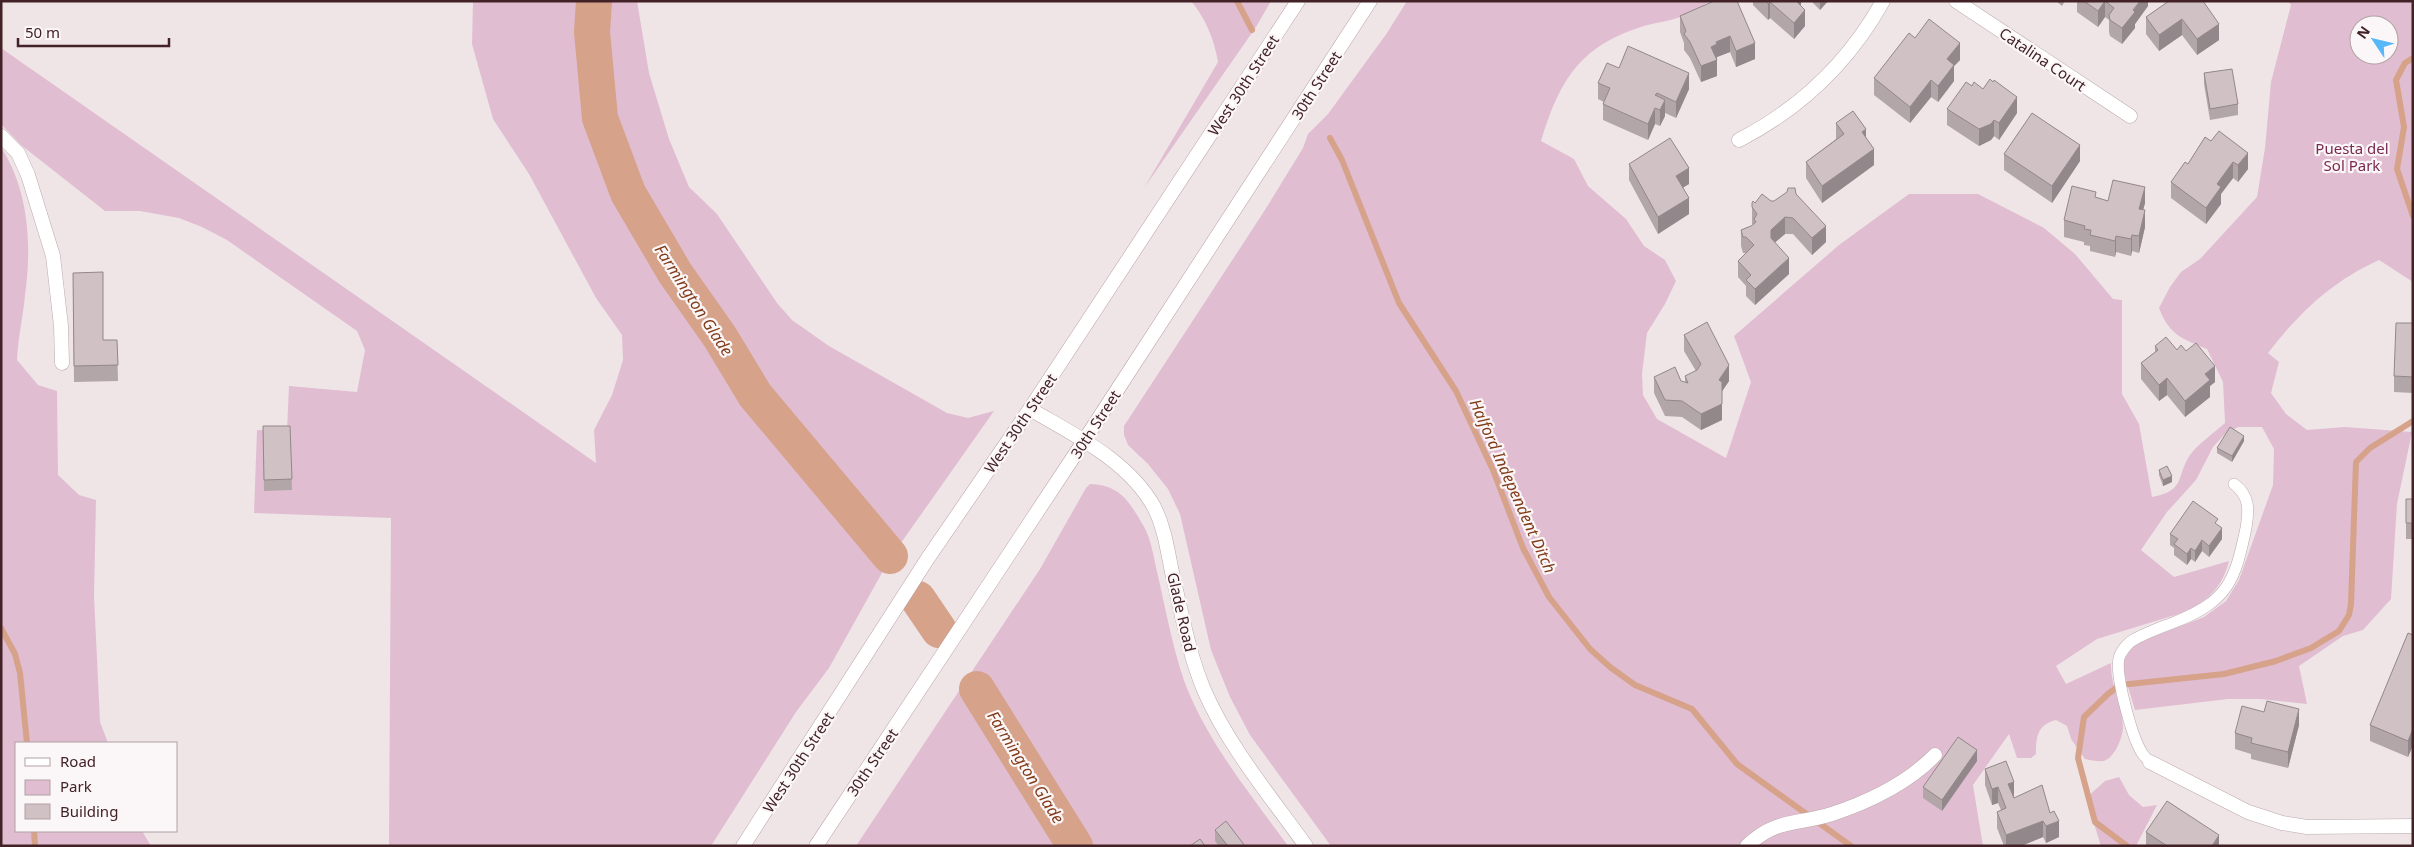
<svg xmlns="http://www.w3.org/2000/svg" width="2414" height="847" font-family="'Noto Sans',sans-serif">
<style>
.green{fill:#e1bdd1;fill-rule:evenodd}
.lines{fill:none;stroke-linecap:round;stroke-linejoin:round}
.stream{stroke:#d6a28a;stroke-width:6}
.river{stroke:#d6a28a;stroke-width:36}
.service-casing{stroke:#bbaaad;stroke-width:12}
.minor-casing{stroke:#bbaaad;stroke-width:15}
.tertiary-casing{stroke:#bbaaad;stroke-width:15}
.secondary-casing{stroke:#bba2a7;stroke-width:15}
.service{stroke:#fff;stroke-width:11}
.minor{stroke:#fff;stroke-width:14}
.tertiary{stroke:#fff;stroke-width:14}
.secondary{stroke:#fff;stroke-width:14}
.wall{fill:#b3a6a9}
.shaded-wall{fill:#92878a}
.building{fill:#d0c1c5;stroke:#92878a}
.labels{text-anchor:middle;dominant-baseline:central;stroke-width:4.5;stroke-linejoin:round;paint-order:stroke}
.street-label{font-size:15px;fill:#422226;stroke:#fbf6f7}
.park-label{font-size:15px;fill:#7b2a4e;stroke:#fbf6f7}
.water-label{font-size:16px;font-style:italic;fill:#823b18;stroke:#fbf6f7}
</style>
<rect width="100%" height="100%" fill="#efe5e7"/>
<g class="green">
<polygon points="473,1 578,1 584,97 611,188 627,218 659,275 764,417 806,464 870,547 888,562 829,668 796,712 711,846 389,846 391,518 254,513 257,430 287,431 289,386 357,392 365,350 357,331 227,240 202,227 179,218 140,211 105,211 21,145 1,124 1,48 596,463 594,430 612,395 623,360 622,335 596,298 529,174 493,119 472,44"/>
<polygon points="600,1 637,1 649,73 669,139 689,187 717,214 777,303 792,320 829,346 947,413 968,418 994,411 896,550 840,478 813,451 765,394 694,278 659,227 612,134 603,77"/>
<path d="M 1191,1 L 1271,1 L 1256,27 L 1144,188 L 1218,62 C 1214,39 1206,19 1191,1 Z"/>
<path d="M 1407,1 L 1710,1 C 1701,6 1692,13 1683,16 C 1668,22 1650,23 1635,29 C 1577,49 1558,85 1541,141 L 1574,159 L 1588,186 L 1626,219 L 1644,246 L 1665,260 L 1676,281 L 1665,304 L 1647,333 L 1642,374 L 1643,395 L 1657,419 L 1726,458 L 1751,382 L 1734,336 L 1839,245 L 1909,194 L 1978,194 L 2044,228 L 2075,254 L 2113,299 L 2122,300 L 2122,394 L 2139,424 L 2152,497 C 2186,491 2176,476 2190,455 C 2199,443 2214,433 2225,423 L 2223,382 L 2207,349 C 2183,339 2169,335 2159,308 L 2170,287 L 2181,272 L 2200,259 L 2257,197 L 2265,148 L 2271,82 L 2291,5 L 2288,1 L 2413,1 L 2413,282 L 2379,260 C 2331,282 2300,312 2268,353 L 2279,362 L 2271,393 L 2286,414 L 2307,430 L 2345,427 L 2412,432 L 2397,504 L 2391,599 L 2363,630 L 2343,636 L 2299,666 L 2307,704 L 2260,699 L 2228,699 L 2135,710 L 2123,670 L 2123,660 L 2127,649 L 2145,640 L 2204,617 L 2226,601 L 2239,580 L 2273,485 L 2274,449 L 2262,427 L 2238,427 L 2225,434 L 2213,447 L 2196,480 L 2167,512 L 2141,550 L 2174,577 L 2229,561 C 2223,586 2208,601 2185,612 L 2097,639 L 2056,666 L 2066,684 L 2111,663 C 2110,685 2123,706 2123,728 C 2122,739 2115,757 2104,761 C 2099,762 2090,760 2085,759 L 2071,739 L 2067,726 L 2056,720 C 2037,725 2036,737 2036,754 L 2031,758 L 2017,758 L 2009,734 L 1973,785 L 1983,846 L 1331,846 L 1250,735 L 1230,697 L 1211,650 L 1180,514 L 1168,489 L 1148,464 L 1128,445 L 1124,435 L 1124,426 L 1263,213 L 1303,148 L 1308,134 L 1328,114 L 1387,33 ZM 2359,25 L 2389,25 L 2389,55 L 2359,55 Z"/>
<path d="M 1,147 C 29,191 32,245 25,295 C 23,317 18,338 17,360 L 38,385 L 57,391 L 58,475 L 79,495 L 96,500 L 94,596 L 100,722 L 108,743 L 16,743 L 16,831 L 142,831 L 151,846 L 1,846 Z"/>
<path d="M 1090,484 C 1120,485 1129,501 1143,525 C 1152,540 1154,560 1158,576 C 1165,607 1171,638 1180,668 C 1199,732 1249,792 1288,846 L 1085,846 L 999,706 L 990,695 L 978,689 L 977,702 L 989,728 L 1062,846 L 856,846 L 1040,569 L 1086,488 Z"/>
<polygon points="2119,777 2129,795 2143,807 2157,805 2136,846 2101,846 2086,798 2105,781"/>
</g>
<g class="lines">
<g class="stream">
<polyline points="1237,1 1252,30"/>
<polyline points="2413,58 2405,63 2396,80 2404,127 2397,169 2413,216"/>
<polyline points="1330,138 1342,160 1399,303 1456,391 1493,470 1523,548 1549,597 1590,649 1610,667 1635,685 1692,709 1737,764 1851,846"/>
<polyline points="1,628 15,654 20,673 27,743"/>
<polyline points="34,831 35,846"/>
<polyline points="2127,846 2095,822 2078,758 2084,717 2108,694 2120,685 2224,674 2276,661 2311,648 2339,631 2349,615 2351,604 2356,462 2370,448 2413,421"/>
</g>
<g class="river">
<polyline points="594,1 592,32 600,118 628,193 675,273 720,337 755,395 890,556"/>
<polyline points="918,599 939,630"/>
<polyline points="977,689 1075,846"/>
</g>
<g class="service-casing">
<path id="service" d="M 2150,762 C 2147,759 2144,756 2142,753 C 2132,737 2115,676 2119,658 C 2121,651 2125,647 2130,642 C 2144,633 2160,628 2175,622 C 2228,601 2235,581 2246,528 C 2249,510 2250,496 2234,484"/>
</g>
<g class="minor-casing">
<g id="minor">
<polyline points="1956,1 2130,116"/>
<polyline points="1,136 18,153 28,175 53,256 61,326 62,363"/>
<path d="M 1739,140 C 1801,108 1849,62 1883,1"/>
<polyline points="2150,762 2248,812 2282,823 2307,827 2413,826"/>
<path d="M 1747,846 C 1776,818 1798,825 1832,814 C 1868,802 1908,783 1935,755"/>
</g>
</g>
<g class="tertiary-casing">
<path id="tertiary" d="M 1030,409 C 1074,435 1128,460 1154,507 C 1165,528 1168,554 1173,577 C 1182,615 1189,654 1204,690 C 1228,746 1271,797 1306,846"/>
</g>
<g class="secondary-casing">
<g id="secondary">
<polyline points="743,846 928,558 1030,409 1298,1"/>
<polyline points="816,846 1084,441 1370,1"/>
</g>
</g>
<use href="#service" class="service"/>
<use href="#minor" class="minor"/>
<use href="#tertiary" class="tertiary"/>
<use href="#secondary" class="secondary"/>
</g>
<g class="wall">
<polygon points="1714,1 1755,59 1736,67 1730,52 1717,57 1717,76 1701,82 1690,58 1684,50 1684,43 1680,32 1680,16"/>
<polygon points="1753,1 1802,1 1801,2 1801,6 1805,26 1794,39 1770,18 1768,20 1753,5"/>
<polygon points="1811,1 1828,1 1820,10"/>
<polygon points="2056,1 2065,1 2062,6"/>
<polygon points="2077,1 2148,1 2148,6 2135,24 2135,28 2122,44 2110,36 2109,32 2109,20 2105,17 2098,27 2077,12"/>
<polygon points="2169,1 2219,40 2197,55 2182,35 2159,51 2146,34 2146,17"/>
<polygon points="1915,38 1960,60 1954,66 1954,81 1938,102 1931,97 1910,123 1874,95 1874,78"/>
<polygon points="1619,68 1689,89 1676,118 1665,113 1665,116 1660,126 1655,124 1648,140 1603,120 1603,104 1604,102 1598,99 1598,83"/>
<polygon points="2204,73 2238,104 2238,115 2210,120 2204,84"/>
<polygon points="1972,86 2017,113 1999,140 1994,136 1991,140 1979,146 1947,125 1947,109"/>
<polygon points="1836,123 1866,137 1874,165 1822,203 1806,178 1806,162 1836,139"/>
<polygon points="2205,137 2248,169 2238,182 2233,178 2221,194 2221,204 2206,224 2171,198 2171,182 2188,164"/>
<polygon points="2004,154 2080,161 2052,203 2004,170"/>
<polygon points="1629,164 1689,184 1683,187 1689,214 1658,234 1629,180"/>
<polygon points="1796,194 1826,242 1812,255 1793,234 1785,234 1775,242 1789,274 1755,305 1746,296 1746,286 1738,277 1738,261 1746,253 1743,253 1741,246 1741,230 1751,226 1753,225 1752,224 1752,203 1755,203 1774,201"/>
<polygon points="2096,197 2108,201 2145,203 2143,210 2145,227 2139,253 2132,251 2131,256 2116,252 2115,257 2090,251 2090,246 2084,245 2084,242 2064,237 2064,220"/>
<polygon points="73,273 103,340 117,340 118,381 74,382"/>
<polygon points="2413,323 2413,393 2394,392 2394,376"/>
<polygon points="1684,335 1729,381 1722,391 1722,420 1701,430 1682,417 1665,416 1654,393 1654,377 1685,382 1685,376 1696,371 1684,351"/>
<polygon points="2155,346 2177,350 2215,382 2210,386 2210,397 2185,417 2167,395 2159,401 2141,379 2141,363 2155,352"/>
<polygon points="263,426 290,426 292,490 264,491"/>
<polygon points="2244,441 2232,462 2217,453 2217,448"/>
<polygon points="2159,470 2172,482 2163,486 2159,475"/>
<polygon points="2406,499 2413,499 2413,550 2412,550 2412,539 2406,539"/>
<polygon points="2218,525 2222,539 2209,557 2202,551 2195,562 2191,559 2187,565 2174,555 2174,548 2170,545 2170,534"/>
<polygon points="2413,635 2413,745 2408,757 2370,741 2370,725"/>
<polygon points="2299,725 2288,768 2251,759 2251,754 2235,749 2235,733"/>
<polygon points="1977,761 1942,811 1923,798 1923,787"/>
<polygon points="1985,769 2014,797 2050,813 2059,837 2046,843 2043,837 2021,846 2004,846 1997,828 1997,812 2001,810 1998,803 1992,805 1985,785"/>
<polygon points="1215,830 1245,846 1219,846 1215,841"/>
<polygon points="2146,832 2219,846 2146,846"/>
</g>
<g class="shaded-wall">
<polygon points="1795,1 1802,1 1801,2 1801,11"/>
<polygon points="1820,1 1828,1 1820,10"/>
<polygon points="2105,1 2105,17 2098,27 2098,11"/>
<polygon points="2140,1 2148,1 2148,6 2135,24 2135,28 2122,44 2122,28"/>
<polygon points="1770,2 1770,18 1768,20 1768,4"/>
<polygon points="1805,10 1805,26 1794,39 1794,23"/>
<polygon points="2182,19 2182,35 2159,51 2159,35"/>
<polygon points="2219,24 2219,40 2197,55 2197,39"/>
<polygon points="1730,36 1730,52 1717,57 1717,76 1701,82 1701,66 1711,47 1716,42"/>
<polygon points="1755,43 1755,59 1736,67 1736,51"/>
<polygon points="1960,43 1960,60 1954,66 1954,81 1938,102 1938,86 1947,59"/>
<polygon points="1689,73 1689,89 1676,118 1676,102"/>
<polygon points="1931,80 1931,97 1910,123 1910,107"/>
<polygon points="1657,93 1657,108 1655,108 1655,124 1648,140 1648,124"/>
<polygon points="2017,97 2017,113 1999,140 1999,123"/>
<polygon points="1665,100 1665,116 1660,126 1660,110"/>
<polygon points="1994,120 1994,136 1991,140 1979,146 1979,129"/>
<polygon points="1866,129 1866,146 1862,132"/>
<polygon points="2080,145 2080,161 2052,203 2052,186"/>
<polygon points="1874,149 1874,165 1822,203 1822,186"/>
<polygon points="2248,153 2248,169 2238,182 2238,165"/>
<polygon points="2233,162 2233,178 2221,194 2221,204 2206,224 2206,208 2217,184"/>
<polygon points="1689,168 1689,184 1676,192 1676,176"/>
<polygon points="2145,187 2145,203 2139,225 2139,209"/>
<polygon points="1689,198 1689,214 1658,234 1658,217"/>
<polygon points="2145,210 2145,227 2139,253 2139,236"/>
<polygon points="1785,217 1785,234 1771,246 1771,230"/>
<polygon points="1826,226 1826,242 1812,255 1812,238"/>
<polygon points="2132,235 2132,251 2131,256 2131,239"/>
<polygon points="2116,236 2116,252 2115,257 2115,241"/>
<polygon points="1789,258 1789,274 1755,305 1755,289"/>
<polygon points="1729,365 1729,381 1719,396 1719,380"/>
<polygon points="2215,366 2215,382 2210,386 2210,397 2185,417 2185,401 2205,374"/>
<polygon points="2167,378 2167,395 2159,401 2159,385"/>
<polygon points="1722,404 1722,420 1701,430 1701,414"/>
<polygon points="2244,436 2244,441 2232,462 2232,456"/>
<polygon points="2172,476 2172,482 2163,486 2163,480"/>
<polygon points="2222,528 2222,539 2209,557 2209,546"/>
<polygon points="2202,540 2202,551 2195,562 2195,551"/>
<polygon points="2191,548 2191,559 2187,565 2187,554"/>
<polygon points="2299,709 2299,725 2288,768 2288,752"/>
<polygon points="2413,729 2413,745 2408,757 2408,741"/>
<polygon points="1977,750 1977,761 1942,811 1942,800"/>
<polygon points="2014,782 2014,798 2008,784"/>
<polygon points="1998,787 1998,803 1992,805 1992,789"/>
<polygon points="2043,821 2043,837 2021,846 2006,846 2006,835"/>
<polygon points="2059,821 2059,837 2046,843 2046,826"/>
<polygon points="2219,835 2219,846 2212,846"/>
</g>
<g class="building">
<polygon points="1714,1 1737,1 1755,43 1736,51 1730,36 1716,42 1717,44 1711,47 1717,60 1701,66 1690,42 1684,34 1686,31 1680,16"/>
<polygon points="1766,1 1796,1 1805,10 1794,23 1770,2 1768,4"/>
<polygon points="2084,1 2105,1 2098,11"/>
<polygon points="2105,1 2140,1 2133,10 2135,12 2122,28 2110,20 2109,15 2114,8"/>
<polygon points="2169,1 2203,1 2219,24 2197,39 2182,19 2159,35 2146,17"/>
<polygon points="1929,19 1960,43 1947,59 1954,65 1938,86 1931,80 1910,107 1874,78 1909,33 1915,38"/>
<polygon points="1628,46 1689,73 1676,102 1657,93 1655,95 1665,100 1660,110 1655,108 1648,124 1603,104 1610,88 1598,83 1607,63 1619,68"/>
<polygon points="2232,69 2238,104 2210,109 2204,73"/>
<polygon points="1990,79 1993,82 1994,80 2017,97 1999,123 1994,120 1991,124 1979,129 1947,109 1966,82 1972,86 1974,82 1983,89"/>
<polygon points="1853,111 1866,129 1862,132 1874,149 1822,186 1806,162 1844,134 1836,123"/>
<polygon points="2032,113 2080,145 2052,186 2004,154"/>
<polygon points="2219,131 2248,153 2238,165 2233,162 2217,184 2221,187 2206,208 2171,182 2185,162 2188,164 2205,137 2211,141"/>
<polygon points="1670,138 1689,168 1676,176 1689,198 1658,217 1629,164"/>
<polygon points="2113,180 2145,187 2139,209 2145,210 2139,236 2132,235 2131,239 2116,236 2115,241 2090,235 2091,230 2084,229 2085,226 2064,220 2072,186 2096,192 2095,197 2108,201"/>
<polygon points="1788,188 1795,188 1796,194 1826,226 1812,238 1793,218 1785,217 1771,230 1771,238 1789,258 1755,289 1746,280 1751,275 1738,261 1754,245 1746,237 1743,237 1741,230 1751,226 1756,222 1754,219 1757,214 1752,207 1752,203 1753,201 1755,203 1762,194 1771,201 1774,201 1787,192"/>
<polygon points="103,272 103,340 117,340 118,365 74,366 73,273"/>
<polygon points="1707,322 1729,365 1719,380 1722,382 1722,404 1701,414 1682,401 1665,400 1654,377 1675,367 1681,381 1688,383 1685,376 1697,370 1701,364 1684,335"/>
<polygon points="2396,323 2413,323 2413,377 2394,376"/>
<polygon points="2166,337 2177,350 2181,345 2186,351 2196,343 2215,366 2205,374 2210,380 2185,401 2167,378 2159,385 2141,363 2158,350 2155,346"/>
<polygon points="263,426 290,426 292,479 264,480"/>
<polygon points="2230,427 2244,436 2232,456 2217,448"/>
<polygon points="2167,466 2172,476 2163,480 2159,470"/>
<polygon points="2406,499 2413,499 2413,533 2412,533 2412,523 2406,523"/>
<polygon points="2193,501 2218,519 2215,523 2222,528 2209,546 2202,540 2195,551 2191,548 2187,554 2174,544 2178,539 2170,534"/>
<polygon points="2408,633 2413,635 2413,729 2408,741 2370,725"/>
<polygon points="2267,701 2299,709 2288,752 2251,743 2252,738 2235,733 2242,706 2264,712"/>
<polygon points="1958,737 1977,750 1942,800 1923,787"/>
<polygon points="2006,761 2014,782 2008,784 2014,798 2042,785 2050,813 2054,811 2059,821 2046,826 2043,821 2006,835 1997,812 2006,808 1998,787 1992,789 1985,769"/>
<polygon points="2167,801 2219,835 2212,846 2167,846 2146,832"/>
<polygon points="1226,821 1245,846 1228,846 1215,830"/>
<polygon points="1200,839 1205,846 1190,846"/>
</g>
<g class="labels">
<g class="street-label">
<text transform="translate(2043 59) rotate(34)">Catalina Court</text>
<text transform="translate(1243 85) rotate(-57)">West 30th Street</text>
<text transform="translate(1316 85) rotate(-57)">30th Street</text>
<text transform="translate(1020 423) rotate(-56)">West 30th Street</text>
<text transform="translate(1095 424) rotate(-57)">30th Street</text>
<text transform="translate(1182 612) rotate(77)">Glade Road</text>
<text transform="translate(798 762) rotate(-57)">West 30th Street</text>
<text transform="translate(872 762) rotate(-56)">30th Street</text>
</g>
<g class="park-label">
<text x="2352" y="148">Puesta del<tspan x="2352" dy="17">Sol Park</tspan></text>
</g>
<g class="water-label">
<text transform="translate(694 300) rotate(57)">Farmington Glade</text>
<text transform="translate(1513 486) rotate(66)">Halford Independent Ditch</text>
<text transform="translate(1026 767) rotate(58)">Farmington Glade</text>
</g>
</g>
<rect width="2414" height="847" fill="none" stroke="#422226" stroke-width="5"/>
<rect x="15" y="742" width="162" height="90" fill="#fbf6f7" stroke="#b1a1a3"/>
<rect x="25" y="758" width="25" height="8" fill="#ffffff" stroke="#b1a1a3"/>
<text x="60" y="767" font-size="15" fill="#422226">Road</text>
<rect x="25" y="780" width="25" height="15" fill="#e1bdd1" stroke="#b1a1a3"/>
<text x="60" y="792" font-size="15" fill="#422226">Park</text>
<rect x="25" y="804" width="25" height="15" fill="#d0c1c5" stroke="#b1a1a3"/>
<text x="60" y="817" font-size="15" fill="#422226">Building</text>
<g transform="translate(2374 40) rotate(305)"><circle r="24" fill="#fbf6f7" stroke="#b1a1a3"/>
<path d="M0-4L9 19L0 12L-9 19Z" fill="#58b7f9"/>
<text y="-8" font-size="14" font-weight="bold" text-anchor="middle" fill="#422226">N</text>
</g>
<path d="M18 38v8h151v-8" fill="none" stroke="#422226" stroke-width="2.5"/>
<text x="25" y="38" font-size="15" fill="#422226" stroke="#fbf6f7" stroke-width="4" paint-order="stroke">50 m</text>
</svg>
